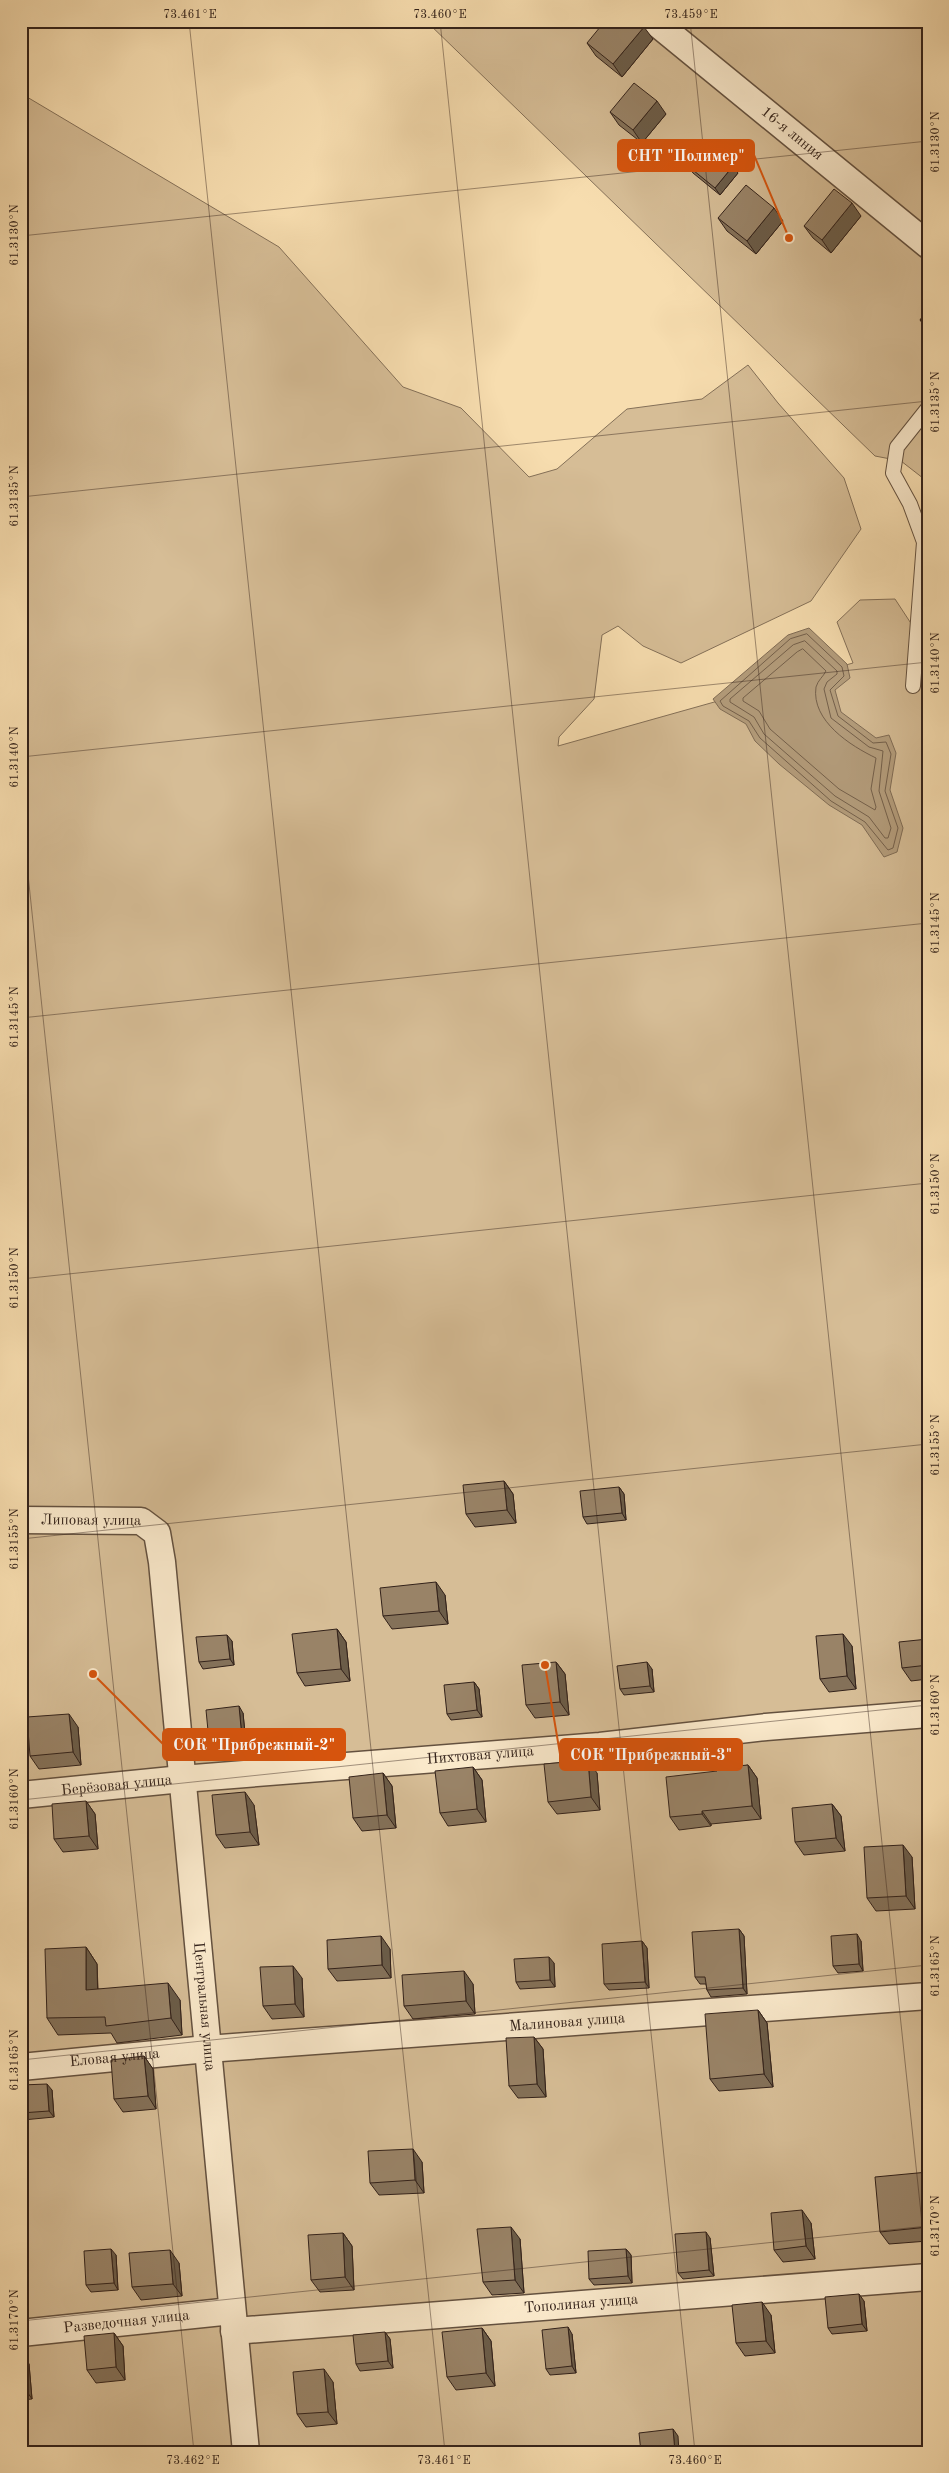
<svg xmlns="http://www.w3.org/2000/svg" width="949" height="2473" font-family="'Old Standard TT',serif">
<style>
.green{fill:#d6bd96;stroke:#847058}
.water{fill:#b49d7c;stroke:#806c55}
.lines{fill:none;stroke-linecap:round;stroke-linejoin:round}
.shore{stroke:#74604b;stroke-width:1}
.service-casing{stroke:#64513f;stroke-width:16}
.minor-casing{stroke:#64513f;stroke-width:29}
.service{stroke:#fae9cb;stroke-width:14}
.minor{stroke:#fae9cb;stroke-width:26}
.wall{fill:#847159;stroke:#33221a}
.shaded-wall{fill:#6b5c48;stroke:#33221a}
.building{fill:#998367;stroke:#33221a}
.ticks{fill:none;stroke:#33221a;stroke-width:1;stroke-opacity:0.45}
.labels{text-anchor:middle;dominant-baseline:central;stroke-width:4;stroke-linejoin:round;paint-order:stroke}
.street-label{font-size:15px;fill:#33221a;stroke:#fae9cb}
.leader{fill:none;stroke:#d6540d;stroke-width:2}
.callout-dot{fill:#d6540d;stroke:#fae9cb;stroke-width:2}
.callout{fill:#d6540d;stroke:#d6540d;stroke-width:2}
.callout-label{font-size:16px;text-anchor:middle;font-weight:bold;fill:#fff}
.neatline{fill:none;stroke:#33221a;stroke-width:2}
.ticks-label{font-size:12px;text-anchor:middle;fill:#33221a}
</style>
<rect width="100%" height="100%" fill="#f7ddaf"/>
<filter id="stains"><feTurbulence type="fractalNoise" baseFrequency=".004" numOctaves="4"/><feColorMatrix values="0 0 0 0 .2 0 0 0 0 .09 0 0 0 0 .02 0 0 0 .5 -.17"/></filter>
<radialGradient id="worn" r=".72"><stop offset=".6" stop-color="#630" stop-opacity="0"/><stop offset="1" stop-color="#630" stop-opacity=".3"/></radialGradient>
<g class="green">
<polygon points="426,21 928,21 928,482 901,461 875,456"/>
<polygon points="21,91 27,97 279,247 403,387 461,408 529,477 557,469 627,409 702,399 748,365 778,403 844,478 861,529 811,601 681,663 643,646 618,626 602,635 594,699 559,737 558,746 853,663 837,622 860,600 895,599 914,628 911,646 928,642 928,2452 21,2452"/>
</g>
<polygon class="water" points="809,628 847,664 850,678 835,690 841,712 876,738 889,735 896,753 890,790 903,828 897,852 884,857 862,825 829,805 779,764 755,741 746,724 720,709 713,699 788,635"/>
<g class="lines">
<g class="shore">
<polygon points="807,634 842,667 844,676 830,690 838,716 873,743 886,742 891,754 885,791 898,828 893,848 888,850 865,822 831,801 760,738 749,721 723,706 720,701 790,639"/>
<polygon points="805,641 837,671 837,674 827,682 824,689 831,718 869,747 883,751 879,791 891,828 888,838 885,838 869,817 835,796 764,734 754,717 730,702 730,699 793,645"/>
<path d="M 803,649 L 826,671 C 823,677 818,680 816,687 C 811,721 851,746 876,758 L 871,789 L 876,807 L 875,810 L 839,789 L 770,729 L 759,711 L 743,701 L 743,698 L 797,652 Z"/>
</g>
<g class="service-casing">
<polyline id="service" points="913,686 924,542 910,504 893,473 897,447 928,408"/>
</g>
<g class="minor-casing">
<g id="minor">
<path id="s1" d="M 654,21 L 928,245"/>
<path id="s2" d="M 21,1520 L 141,1521 L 157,1533 L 162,1562 L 246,2452"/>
<path id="s3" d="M 21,1795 L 182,1779 L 600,1746 L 766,1727 L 928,1714"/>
<path id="s4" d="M 21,2067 L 207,2049 L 928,1996"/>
<path id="s5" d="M 234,2331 L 928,2277"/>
<path id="s6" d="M 21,2333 L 232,2311"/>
</g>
</g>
<use href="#service" class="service"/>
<use href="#minor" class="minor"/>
</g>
<g class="wall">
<polygon points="653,39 622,77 596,56 587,43"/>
<polygon points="610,112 666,114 642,143 619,125"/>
<polygon points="688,166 738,173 720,195 693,173"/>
<polygon points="861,216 831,253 813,238 804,226"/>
<polygon points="718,218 783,221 756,254 727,231"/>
<polygon points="928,310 928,331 920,320"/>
<polygon points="504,1481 513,1494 516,1523 475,1527 466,1514"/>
<polygon points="619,1487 624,1494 626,1520 587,1524 583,1517"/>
<polygon points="445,1595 448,1624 392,1629 383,1616"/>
<polygon points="337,1629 346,1642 350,1681 305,1686 297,1673"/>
<polygon points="928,1639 928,1679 911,1681 902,1668"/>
<polygon points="232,1641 234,1665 203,1669 199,1662"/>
<polygon points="852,1646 856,1689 829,1692 820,1679"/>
<polygon points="556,1662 565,1674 569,1715 535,1718 526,1705"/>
<polygon points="652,1669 654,1692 624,1695 620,1689"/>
<polygon points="474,1682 479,1689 482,1717 451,1720 447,1714"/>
<polygon points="243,1713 246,1744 214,1748 209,1741"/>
<polygon points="78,1727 81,1765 39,1769 30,1756"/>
<polygon points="748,1765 757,1778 761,1819 711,1824 711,1826 679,1830 670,1817 717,1771"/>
<polygon points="473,1767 482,1780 486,1822 448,1826 440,1813"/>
<polygon points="383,1773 392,1786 396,1828 362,1831 353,1818"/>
<polygon points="597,1773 600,1810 557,1814 548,1802"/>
<polygon points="86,1801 95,1814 98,1849 63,1852 54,1839"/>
<polygon points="832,1804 841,1816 845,1851 804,1855 795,1842"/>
<polygon points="254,1805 259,1845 225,1848 216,1835"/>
<polygon points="912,1857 915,1909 876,1911 867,1898"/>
<polygon points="739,1929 744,1936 747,1994 711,1997 707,1990 706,1984 700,1984 695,1977"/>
<polygon points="642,1941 647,1948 649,1988 609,1990 604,1984"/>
<polygon points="861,1941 863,1971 838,1973 833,1966"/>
<polygon points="86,1947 97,1964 98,1989 180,2000 182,2035 117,2043 111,2033 58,2035 47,2018"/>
<polygon points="390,1949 391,1978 337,1981 328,1969"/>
<polygon points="554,1963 555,1987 520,1989 516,1982"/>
<polygon points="302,1978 304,2017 272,2019 263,2006"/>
<polygon points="473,1984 475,2014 413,2019 404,2006"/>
<polygon points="758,2010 767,2023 773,2087 719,2091 710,2079"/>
<polygon points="534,2037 543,2049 546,2097 518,2098 509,2086"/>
<polygon points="144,2056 153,2069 156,2109 123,2112 114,2099"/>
<polygon points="21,2085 52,2090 54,2117 23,2120 21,2118"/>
<polygon points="422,2162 424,2193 379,2195 370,2183"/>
<polygon points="928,2172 928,2241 889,2244 880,2232"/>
<polygon points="811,2223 815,2259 783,2262 774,2250"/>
<polygon points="343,2233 352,2246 354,2290 320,2292 311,2280"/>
<polygon points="710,2238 714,2276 683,2279 678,2273"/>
<polygon points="520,2239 524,2293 492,2295 483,2282"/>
<polygon points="626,2249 631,2255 632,2283 594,2285 589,2279"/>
<polygon points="116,2255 118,2290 91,2292 86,2285"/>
<polygon points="179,2263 182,2296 141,2300 132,2287"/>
<polygon points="864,2301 867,2331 832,2334 828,2328"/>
<polygon points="771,2315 775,2353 745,2356 736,2343"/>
<polygon points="482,2328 491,2341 495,2386 456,2390 447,2377"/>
<polygon points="385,2332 390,2339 393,2368 360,2371 356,2364"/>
<polygon points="114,2333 123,2346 125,2380 96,2383 87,2370"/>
<polygon points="572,2334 576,2373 550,2375 546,2369"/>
<polygon points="21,2352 29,2364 32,2399 21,2400"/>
<polygon points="333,2382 337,2424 306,2427 297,2414"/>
</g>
<g class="shaded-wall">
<polygon points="644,27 653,39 622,77 613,64"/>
<polygon points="657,101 666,114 642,143 633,130"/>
<polygon points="733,166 738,173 720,195 715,188"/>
<polygon points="852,203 861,216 831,253 822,240"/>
<polygon points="774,208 783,221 756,254 747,241"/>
<polygon points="504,1481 513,1494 516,1523 507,1510"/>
<polygon points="619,1487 624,1494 626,1520 622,1513"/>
<polygon points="436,1582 445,1595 448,1624 439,1611"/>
<polygon points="337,1629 346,1642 350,1681 341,1669"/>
<polygon points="843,1634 852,1646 856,1689 847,1676"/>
<polygon points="227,1635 232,1641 234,1665 230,1659"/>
<polygon points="556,1662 565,1674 569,1715 560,1702"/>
<polygon points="647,1662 652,1669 654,1692 650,1686"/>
<polygon points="474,1682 479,1689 482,1717 477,1710"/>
<polygon points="239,1706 243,1713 246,1744 242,1738"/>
<polygon points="69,1714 78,1727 81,1765 73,1752"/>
<polygon points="588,1760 597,1773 600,1810 591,1797"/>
<polygon points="748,1765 757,1778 761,1819 752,1806"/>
<polygon points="473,1767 482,1780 486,1822 477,1809"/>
<polygon points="383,1773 392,1786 396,1828 387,1815"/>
<polygon points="245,1792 254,1805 259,1845 250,1832"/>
<polygon points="86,1801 95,1814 98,1849 89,1836"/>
<polygon points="832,1804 841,1816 845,1851 836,1838"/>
<polygon points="702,1811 711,1824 711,1826 702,1814"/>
<polygon points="903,1845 912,1857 915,1909 906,1896"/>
<polygon points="739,1929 744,1936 747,1994 743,1988"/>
<polygon points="857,1934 861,1941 863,1971 859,1964"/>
<polygon points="381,1936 390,1949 391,1978 382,1965"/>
<polygon points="642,1941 647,1948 649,1988 645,1982"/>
<polygon points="86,1947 97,1964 98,2006 86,1990"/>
<polygon points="549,1957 554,1963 555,1987 550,1980"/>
<polygon points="293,1966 302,1978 304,2017 295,2004"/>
<polygon points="464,1971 473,1984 475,2014 466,2001"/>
<polygon points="168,1983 180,2000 182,2035 171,2018"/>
<polygon points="758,2010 767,2023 773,2087 764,2074"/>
<polygon points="534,2037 543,2049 546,2097 537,2084"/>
<polygon points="144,2056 153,2069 156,2109 148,2096"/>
<polygon points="47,2084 52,2090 54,2117 49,2111"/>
<polygon points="413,2149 422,2162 424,2193 415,2180"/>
<polygon points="802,2210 811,2223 815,2259 806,2246"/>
<polygon points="511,2227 520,2239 524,2293 515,2280"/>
<polygon points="706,2232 710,2238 714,2276 709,2270"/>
<polygon points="343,2233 352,2246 354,2290 345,2277"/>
<polygon points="111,2249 116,2255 118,2290 114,2283"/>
<polygon points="626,2249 631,2255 632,2283 628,2276"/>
<polygon points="170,2250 179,2263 182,2296 173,2284"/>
<polygon points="859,2294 864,2301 867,2331 862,2324"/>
<polygon points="762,2302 771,2315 775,2353 766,2341"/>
<polygon points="568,2327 572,2334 576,2373 572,2366"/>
<polygon points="482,2328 491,2341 495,2386 486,2373"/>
<polygon points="385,2332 390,2339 393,2368 388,2361"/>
<polygon points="114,2333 123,2346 125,2380 116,2367"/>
<polygon points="21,2352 29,2364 32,2399 23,2386"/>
<polygon points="324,2369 333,2382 337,2424 328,2412"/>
<polygon points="673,2429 678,2436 679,2452 675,2452"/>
</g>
<g class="building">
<polygon points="605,21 637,21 644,27 613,64 587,43"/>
<polygon points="634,83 657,101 633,130 610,112"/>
<polygon points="706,145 733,166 715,188 688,166"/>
<polygon points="746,185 774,208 747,241 718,218"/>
<polygon points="834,189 852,203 822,240 804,226"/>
<polygon points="928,310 928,326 920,320"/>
<polygon points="504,1481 507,1510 466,1514 463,1485"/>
<polygon points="619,1487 622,1513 583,1517 580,1491"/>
<polygon points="436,1582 439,1611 383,1616 380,1588"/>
<polygon points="337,1629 341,1669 297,1673 292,1634"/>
<polygon points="843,1634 847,1676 820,1679 816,1636"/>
<polygon points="227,1635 230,1659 199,1662 196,1637"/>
<polygon points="928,1639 928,1665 902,1668 899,1642"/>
<polygon points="556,1662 560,1702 526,1705 522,1665"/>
<polygon points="647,1662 650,1686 620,1689 617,1666"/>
<polygon points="474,1682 477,1710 447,1714 444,1685"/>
<polygon points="239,1706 242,1738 209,1741 206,1710"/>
<polygon points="69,1714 73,1752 30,1756 27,1717"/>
<polygon points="588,1760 591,1797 548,1802 544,1764"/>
<polygon points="748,1765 752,1806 702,1811 702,1814 670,1817 666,1777 717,1771 717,1768"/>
<polygon points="473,1767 477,1809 440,1813 435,1771"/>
<polygon points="383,1773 387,1815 353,1818 349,1777"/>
<polygon points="245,1792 250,1832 216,1835 212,1795"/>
<polygon points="86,1801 89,1836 54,1839 52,1804"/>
<polygon points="832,1804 836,1838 795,1842 792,1808"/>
<polygon points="903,1845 906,1896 867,1898 864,1847"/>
<polygon points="739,1929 743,1988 707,1990 705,1977 695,1977 692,1932"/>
<polygon points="857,1934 859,1964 833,1966 831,1936"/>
<polygon points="381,1936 382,1965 328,1969 327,1940"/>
<polygon points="642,1941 645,1982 604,1984 602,1944"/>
<polygon points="86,1947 86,1990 168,1983 171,2018 106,2026 105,2017 47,2018 45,1949"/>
<polygon points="549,1957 550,1980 516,1982 514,1959"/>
<polygon points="293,1966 295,2004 263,2006 260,1967"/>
<polygon points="464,1971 466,2001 404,2006 402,1975"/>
<polygon points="758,2010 764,2074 710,2079 705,2014"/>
<polygon points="534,2037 537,2084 509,2086 506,2038"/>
<polygon points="144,2056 148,2096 114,2099 111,2060"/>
<polygon points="47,2084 49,2111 21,2113 21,2085"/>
<polygon points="413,2149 415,2180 370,2183 368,2151"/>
<polygon points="928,2172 928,2227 880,2232 875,2177"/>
<polygon points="802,2210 806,2246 774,2250 771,2213"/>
<polygon points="511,2227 515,2280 483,2282 477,2229"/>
<polygon points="706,2232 709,2270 678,2273 675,2234"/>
<polygon points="343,2233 345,2277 311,2280 308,2235"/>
<polygon points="111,2249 114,2283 86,2285 84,2251"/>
<polygon points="626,2249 628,2276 589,2279 588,2251"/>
<polygon points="170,2250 173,2284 132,2287 129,2253"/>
<polygon points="928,2291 928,2319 926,2320 923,2292"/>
<polygon points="859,2294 862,2324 828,2328 825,2297"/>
<polygon points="762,2302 766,2341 736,2343 732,2305"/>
<polygon points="568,2327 572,2366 546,2369 542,2330"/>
<polygon points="482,2328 486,2373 447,2377 442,2332"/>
<polygon points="385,2332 388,2361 356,2364 353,2335"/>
<polygon points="114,2333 116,2367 87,2370 84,2336"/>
<polygon points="21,2361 23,2386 21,2386"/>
<polygon points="324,2369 328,2412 297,2414 293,2372"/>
<polygon points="673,2429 675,2452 641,2452 639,2433"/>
</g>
<path class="ticks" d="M 189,21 L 445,2452M 440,21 L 695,2452M 690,21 L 928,2280M 21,236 L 928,141M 21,497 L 928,401M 21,757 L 928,662M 21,808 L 194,2452M 21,1018 L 928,923M 21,1279 L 928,1183M 21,1539 L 928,1444M 21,1800 L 928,1705M 21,2060 L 928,1965M 21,2321 L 928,2226"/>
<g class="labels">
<g class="street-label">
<text stroke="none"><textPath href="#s1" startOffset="178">16-я линия</textPath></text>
<text stroke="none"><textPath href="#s2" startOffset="70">Липовая улица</textPath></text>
<text stroke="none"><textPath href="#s3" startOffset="461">Пихтовая улица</textPath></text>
<text stroke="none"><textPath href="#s3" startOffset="96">Берёзовая улица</textPath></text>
<text stroke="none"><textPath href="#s2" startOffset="616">Центральная улица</textPath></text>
<text stroke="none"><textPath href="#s4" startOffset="548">Малиновая улица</textPath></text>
<text stroke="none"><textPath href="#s4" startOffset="94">Еловая улица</textPath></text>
<text stroke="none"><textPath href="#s5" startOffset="348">Тополиная улица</textPath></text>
<text stroke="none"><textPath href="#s6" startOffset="106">Разведочная улица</textPath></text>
</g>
</g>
<path class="leader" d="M789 238L754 155M93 1674L163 1744M545 1665L560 1754"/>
<g class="callout-dot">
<circle cx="789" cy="238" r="5"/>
<circle cx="93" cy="1674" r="5"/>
<circle cx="545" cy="1665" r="5"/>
</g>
<g class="callout">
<rect x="618" y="140" width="136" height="31" rx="5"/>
<rect x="163" y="1729" width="182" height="31" rx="5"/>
<rect x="560" y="1739" width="182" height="31" rx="5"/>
</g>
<g class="callout-label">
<text x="686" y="161">СНТ "Полимер"</text>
<text x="254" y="1750">СОК "Прибрежный-2"</text>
<text x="651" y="1760">СОК "Прибрежный-3"</text>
</g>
<rect width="949" height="2473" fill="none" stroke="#f7ddaf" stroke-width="55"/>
<rect x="28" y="28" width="894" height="2418" class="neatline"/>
<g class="ticks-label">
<text x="190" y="18">73.461°E</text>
<text x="440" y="18">73.460°E</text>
<text x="691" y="18">73.459°E</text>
<text transform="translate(935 142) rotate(-90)" y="4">61.3130°N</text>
<text transform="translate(14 235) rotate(-90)" y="4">61.3130°N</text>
<text transform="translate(935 402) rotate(-90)" y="4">61.3135°N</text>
<text transform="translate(14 496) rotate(-90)" y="4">61.3135°N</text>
<text transform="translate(935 663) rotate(-90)" y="4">61.3140°N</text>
<text transform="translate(14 757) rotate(-90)" y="4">61.3140°N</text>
<text transform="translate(935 923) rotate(-90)" y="4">61.3145°N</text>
<text transform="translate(14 1017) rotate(-90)" y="4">61.3145°N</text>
<text transform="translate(935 1184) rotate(-90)" y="4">61.3150°N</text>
<text transform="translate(14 1278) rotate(-90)" y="4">61.3150°N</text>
<text transform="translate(935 1445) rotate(-90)" y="4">61.3155°N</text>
<text transform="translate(14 1539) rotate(-90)" y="4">61.3155°N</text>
<text transform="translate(935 1705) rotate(-90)" y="4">61.3160°N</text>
<text transform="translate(14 1799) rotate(-90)" y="4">61.3160°N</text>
<text transform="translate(935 1966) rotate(-90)" y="4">61.3165°N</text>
<text transform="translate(14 2060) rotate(-90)" y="4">61.3165°N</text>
<text transform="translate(935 2226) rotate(-90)" y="4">61.3170°N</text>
<text transform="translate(14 2320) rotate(-90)" y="4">61.3170°N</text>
<text x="193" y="2464">73.462°E</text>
<text x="444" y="2464">73.461°E</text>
<text x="695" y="2464">73.460°E</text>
</g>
<rect width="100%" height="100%" filter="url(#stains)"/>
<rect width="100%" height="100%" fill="url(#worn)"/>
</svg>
